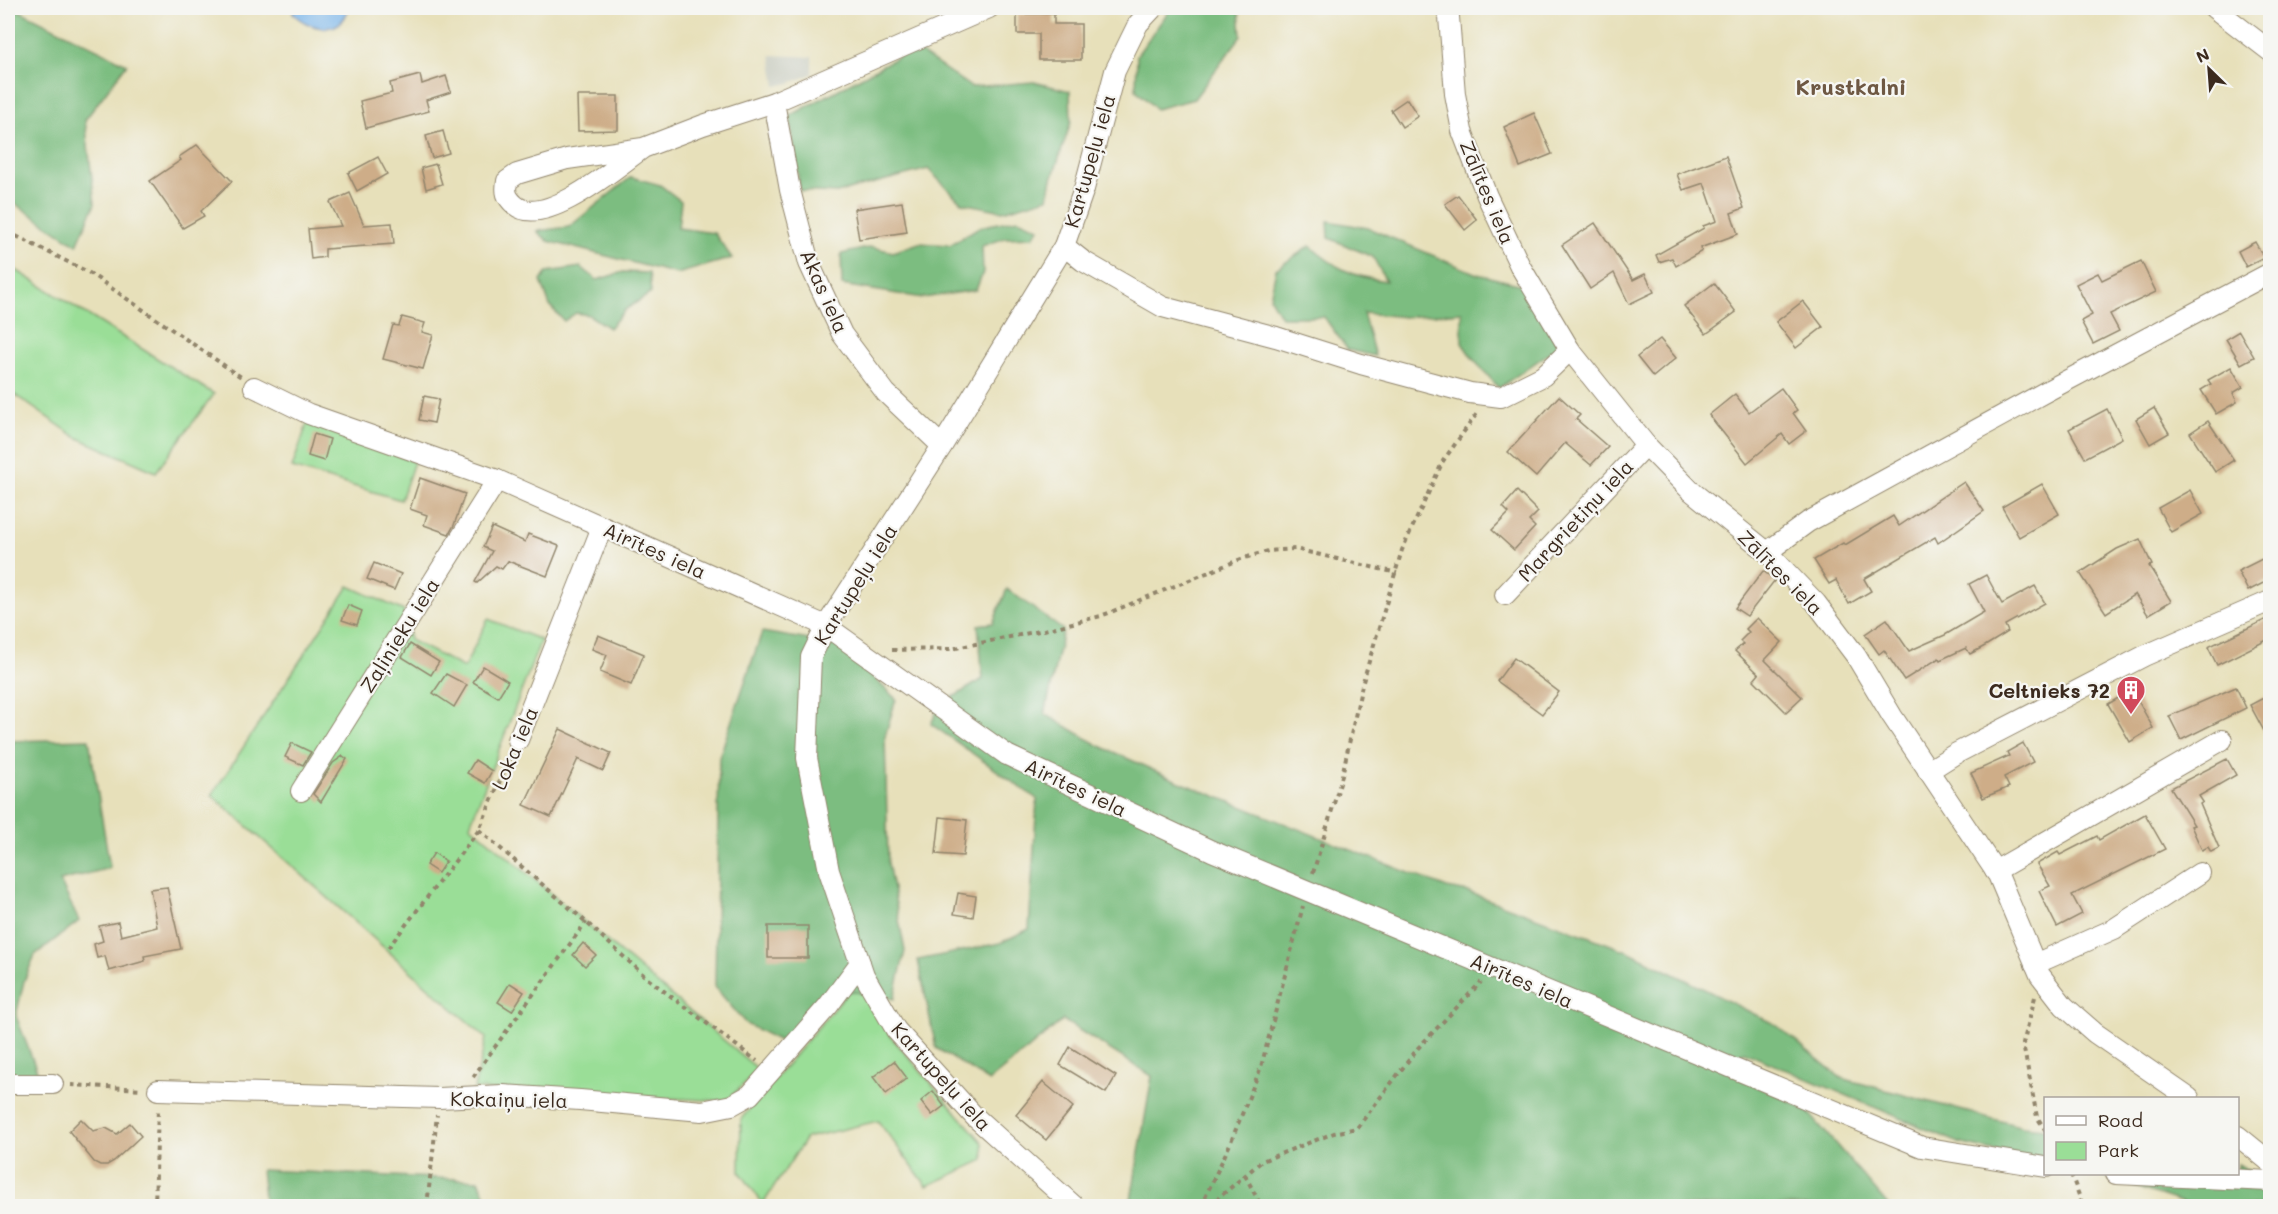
<svg xmlns="http://www.w3.org/2000/svg" width="2278" height="1214" font-family="Mali,sans-serif">
<style>
.industrial{fill:#c2c6b9}
.green{fill:#9ade97;stroke:#6a845a;stroke-width:1.5}
.forest{fill:#7bbd80;stroke:#5b744f;stroke-width:1.5}
.water{fill:#79b5eb;stroke:#5a7084;stroke-width:1.5}
.building{fill:#cead88}
.lines{fill:none;stroke-linecap:round;stroke-linejoin:round}
.minor-casing{stroke:#91856c;stroke-width:22}
.path{stroke:#91856c;stroke-width:4;stroke-dasharray:4.5 4.5;stroke-linecap:butt}
.minor{stroke:#fff;stroke-width:20}
.labels{text-anchor:middle;dominant-baseline:central;stroke-width:4.5;stroke-linejoin:round;paint-order:stroke}
.street-label{font-size:20px;fill:#3b2a1e;stroke:#f6f6f2}
.poi-label{font-size:20px;font-weight:bold;fill:#3b2a1e;stroke:#f6f6f2;text-anchor:end}
.quarter-label{font-size:22px;font-weight:bold;fill:#6e5843;stroke:#f6f6f2}
</style>
<rect width="100%" height="100%" fill="#f6f6f2"/>
<filter id="ink" filterUnits="userSpaceOnUse"><feTurbulence type="fractalNoise" baseFrequency=".0167" numOctaves="2"/><feDisplacementMap in="SourceGraphic" scale="12" xChannelSelector="R" yChannelSelector="G"/><feConvolveMatrix kernelMatrix="1 2 1 2 8 2 1 2 1" color-interpolation-filters="sRGB"/></filter>
<filter id="wash" filterUnits="userSpaceOnUse"><feTurbulence type="fractalNoise" baseFrequency=".008" numOctaves="4" result="noise"/><feDisplacementMap in="SourceGraphic" scale="24" xChannelSelector="R" yChannelSelector="G"/><feGaussianBlur stdDeviation="1.35" result="paint"/><feColorMatrix in="noise" values="0 0 0 0 0 0 0 0 0 0 0 0 0 0 0 0 0 1.4 0 .05"/><feComposite in="paint" operator="in"/></filter>
<g filter="url(#wash)">
<rect width="100%" height="100%" fill="#e7e0ba"/>
<polygon class="industrial" points="771,55 812,57 812,74 790,83 776,86"/>
<g class="green">
<polygon points="8,265 214,394 156,472 76,437 8,390"/>
<polygon points="309,418 414,462 401,500 292,468"/>
<polygon points="349,586 404,611 410,640 464,668 488,619 541,640 470,825 759,1070 726,1101 474,1089 486,1038 212,795"/>
<polygon points="857,981 893,1039 983,1143 984,1160 927,1186 878,1121 806,1138 763,1204 740,1172 741,1119"/>
</g>
<g class="forest">
<polygon points="8,8 14,8 127,64 85,120 95,204 77,245 8,199"/>
<polygon points="1171,8 1239,8 1241,36 1194,99 1156,109 1136,90 1137,55"/>
<polygon points="914,48 971,87 1034,82 1070,91 1071,122 1052,179 1048,198 1003,211 962,203 928,169 837,193 800,191 790,116"/>
<polygon points="631,177 660,185 681,201 678,228 714,233 732,258 677,274 548,241 537,231 569,227"/>
<polygon points="1018,219 1039,228 1033,237 1005,238 982,246 983,272 976,290 923,298 842,285 841,254 872,247 893,252 919,243 950,245 979,227"/>
<path d="M 1328,221 L 1368,228 L 1477,274 L 1522,285 L 1559,346 L 1499,388 L 1473,359 L 1462,343 L 1462,312 L 1405,317 L 1363,313 L 1375,356 L 1348,350 L 1324,317 L 1281,317 L 1270,298 L 1276,269 L 1310,246 C 1335,268 1353,277 1386,281 L 1373,257 L 1329,238 Z"/>
<polygon points="581,267 597,280 623,272 649,273 651,293 626,309 609,328 589,315 576,313 564,321 550,306 541,281 547,272"/>
<polygon points="1007,589 1063,630 1045,714 1098,745 1175,780 1447,888 1468,892 1630,952 1776,1025 1841,1078 2023,1127 2045,1129 2045,1163 1959,1143 1744,1052 1729,1065 1808,1112 1889,1206 1130,1206 1152,1076 1063,1020 989,1081 936,1048 918,960 1000,943 1029,929 1037,799 931,724 940,705 983,679 978,625 993,623"/>
<polygon points="762,632 839,645 896,699 885,736 888,863 905,951 894,999 832,988 784,1043 746,1024 715,987 719,758"/>
<polygon points="89,739 110,868 60,881 79,921 35,955 24,981 16,1016 40,1079 8,1076 8,741"/>
<polygon points="2238,1164 2270,1184 2270,1206 2193,1206 2095,1174 2238,1174"/>
<polygon points="261,1170 478,1180 491,1206 265,1206"/>
</g>
<path class="water" d="M 293,8 L 348,8 C 343,37 308,30 293,13 Z"/>
<g id="blocks">
<g class="building">
<polygon points="1017,14 1054,14 1054,24 1081,24 1081,60 1039,60 1039,34 1017,34"/>
<polygon points="420,75 422,84 446,76 451,92 426,100 429,111 366,128 360,101 392,93 390,83"/>
<polygon points="577,96 618,96 618,130 578,131"/>
<polygon points="1407,99 1418,116 1402,127 1391,110"/>
<polygon points="1534,113 1552,154 1520,167 1504,127"/>
<polygon points="443,131 449,153 432,158 426,136"/>
<polygon points="197,145 232,181 201,211 204,216 183,228 150,181 181,160 179,157"/>
<polygon points="1726,156 1744,208 1731,213 1738,234 1700,248 1702,251 1676,266 1672,258 1659,262 1656,255 1704,228 1703,226 1717,221 1704,183 1683,190 1677,174"/>
<polygon points="378,157 387,174 357,191 348,173"/>
<polygon points="436,164 442,184 426,189 421,168"/>
<polygon points="350,193 364,225 392,223 394,244 325,249 325,257 311,259 308,229 341,226 330,202"/>
<polygon points="1458,195 1477,220 1465,230 1445,204"/>
<polygon points="902,202 907,232 859,239 854,209"/>
<polygon points="1595,223 1633,280 1645,274 1654,292 1629,304 1614,273 1590,289 1562,245"/>
<polygon points="2255,242 2264,258 2246,267 2238,251"/>
<polygon points="2141,261 2156,292 2110,314 2119,331 2093,344 2081,321 2092,315 2076,284 2098,273 2102,280"/>
<polygon points="1714,283 1736,312 1706,334 1684,306"/>
<polygon points="1803,301 1823,327 1796,348 1776,322"/>
<polygon points="402,317 425,323 422,332 433,335 423,369 383,359 393,325 399,326"/>
<polygon points="2239,331 2254,357 2241,364 2226,339"/>
<polygon points="1660,339 1676,358 1653,377 1637,357"/>
<polygon points="2231,367 2243,387 2233,393 2237,402 2216,414 2201,390 2211,384 2208,380"/>
<polygon points="1781,388 1797,410 1793,413 1806,431 1789,444 1782,434 1747,463 1709,415 1735,394 1749,412"/>
<polygon points="424,396 439,399 434,423 419,420"/>
<polygon points="1559,396 1580,415 1576,419 1608,447 1591,465 1565,443 1536,477 1508,452"/>
<polygon points="2154,408 2169,433 2150,444 2136,419"/>
<polygon points="2107,409 2122,438 2085,458 2069,429"/>
<polygon points="2208,421 2234,460 2215,472 2190,433"/>
<polygon points="314,434 330,439 324,461 308,456"/>
<polygon points="420,478 465,494 454,525 449,534 424,525 427,515 410,509"/>
<polygon points="1964,482 1984,511 1938,543 1935,537 1864,579 1871,591 1849,604 1836,580 1829,584 1814,560 1843,543 1845,545 1893,516 1899,526"/>
<polygon points="2042,484 2059,514 2019,537 2002,507"/>
<polygon points="2190,490 2203,514 2171,532 2158,508"/>
<polygon points="1517,491 1538,512 1529,521 1535,527 1514,550 1492,530 1509,513 1503,507"/>
<polygon points="492,527 525,542 528,534 559,546 547,576 508,561 502,569 496,566 477,583 475,582 492,551 483,547"/>
<polygon points="2140,539 2152,565 2149,566 2171,601 2148,615 2135,594 2106,613 2080,573 2117,549"/>
<polygon points="2264,558 2271,571 2271,579 2248,591 2238,571"/>
<polygon points="374,563 401,574 394,590 367,579"/>
<polygon points="1763,571 1775,580 1747,616 1735,608"/>
<polygon points="1986,575 2002,604 2035,586 2045,603 2005,625 2008,632 1985,646 1970,654 1966,648 1940,660 1939,658 1904,680 1884,650 1879,654 1865,634 1887,619 1909,651 1945,635 1984,612 1969,584"/>
<polygon points="348,605 362,611 357,625 342,620"/>
<polygon points="2271,617 2271,638 2217,665 2208,647"/>
<polygon points="1757,618 1782,642 1765,660 1802,697 1786,712 1754,680 1759,674 1735,651 1743,644 1740,641 1749,632 1746,629"/>
<polygon points="598,635 644,654 631,685 600,672 607,655 592,649"/>
<polygon points="410,644 439,662 431,675 402,657"/>
<polygon points="1514,658 1559,692 1542,714 1497,681"/>
<polygon points="483,666 508,681 498,697 473,682"/>
<polygon points="446,674 467,685 454,707 433,693"/>
<polygon points="2236,687 2246,708 2181,740 2169,716"/>
<polygon points="2132,690 2153,728 2130,742 2108,704"/>
<polygon points="2271,694 2271,744 2250,705"/>
<polygon points="560,729 611,753 603,771 578,759 551,817 524,805"/>
<polygon points="292,743 311,752 303,765 285,757"/>
<polygon points="2023,743 2033,762 2004,777 2009,787 1983,798 1971,773 2009,756 2007,752"/>
<polygon points="343,756 347,759 321,802 313,794 333,763"/>
<polygon points="2227,759 2236,775 2199,796 2203,802 2200,804 2219,848 2211,852 2208,847 2202,850 2191,826 2194,825 2171,788"/>
<polygon points="475,760 492,771 485,783 467,773"/>
<polygon points="2145,814 2165,849 2072,895 2082,914 2057,927 2039,891 2050,886 2037,864 2058,852 2060,855 2097,836 2099,840"/>
<polygon points="940,817 967,820 963,856 936,854"/>
<polygon points="434,853 446,861 438,873 426,865"/>
<polygon points="167,887 181,949 144,956 145,961 109,971 105,956 97,958 94,944 103,941 99,926 118,922 121,936 157,927 150,889"/>
<polygon points="958,893 976,896 973,917 954,914"/>
<rect x="768" y="926" width="40" height="32"/>
<polygon points="583,943 596,955 585,966 573,955"/>
<polygon points="510,983 524,992 512,1011 498,1002"/>
<polygon points="1070,1047 1116,1076 1106,1093 1060,1065"/>
<polygon points="894,1061 907,1078 886,1094 873,1077"/>
<polygon points="1043,1082 1073,1107 1046,1140 1016,1115"/>
<polygon points="933,1091 944,1106 932,1115 921,1101"/>
<polygon points="81,1119 93,1131 106,1128 117,1134 130,1123 141,1136 114,1161 107,1165 100,1165 94,1162 69,1131"/>
</g>
</g>
</g>
<g filter="url(#ink)">
<use href="#blocks" fill-opacity="0" stroke="#91856c" stroke-width="1.5"/>
<g class="lines">
<g class="minor-casing">
<g id="minor">
<polyline points="1446,8 1449,17 1455,94 1462,131 1487,196 1520,266 1570,350 1646,445 1690,490 1767,552 1816,603 1856,656 1892,716 1998,875 2040,975 2064,1006 2095,1033 2189,1098"/>
<polyline points="2214,8 2270,51"/>
<polyline points="774,102 790,190 809,263 842,334 886,393 942,446"/>
<path d="M 643,148 C 619,165 544,230 515,205 C 506,197 505,192 507,181 L 517,174 L 567,159 L 643,148 L 703,125 L 774,102 L 989,8"/>
<polyline points="1064,246 1083,261 1163,307 1276,337 1361,364 1470,393 1501,397 1543,376 1570,350"/>
<polyline points="254,387 309,414 497,480 826,626 1007,755 1212,851 1922,1147 2046,1167"/>
<polyline points="1767,552 1808,522 2047,391 2270,273"/>
<polyline points="1505,595 1646,445"/>
<polyline points="518,740 602,527"/>
<polyline points="1928,771 1955,754 2144,656 2270,601"/>
<polyline points="301,791 497,480"/>
<polyline points="1995,871 2222,740"/>
<polyline points="2035,964 2114,929 2200,873"/>
<polyline points="12,1084 53,1084"/>
<polyline points="158,1090 439,1098 503,1095 580,1100 702,1111 732,1105 750,1095 828,1006 860,963"/>
<polyline points="2238,1136 2270,1162"/>
<polyline points="2116,1174 2270,1181"/>
<polyline points="1074,1206 975,1117 896,1030 864,975 829,871 807,758 811,657 826,626 942,446 1064,246 1084,189 1115,71 1138,24 1153,8"/>
</g>
</g>
<g class="path">
<polyline points="8,232 88,272 241,377"/>
<polyline points="892,650 951,649 1044,630 1101,616 1241,559 1268,551 1295,549 1397,573"/>
<polyline points="479,830 586,922 648,979 757,1061"/>
<polyline points="1313,873 1341,780 1362,685 1402,550 1443,461 1478,412"/>
<polyline points="388,948 479,830 511,755"/>
<polyline points="2035,997 2023,1044 2037,1117 2046,1131"/>
<polyline points="473,1077 586,922"/>
<polyline points="71,1085 142,1089"/>
<polyline points="2071,1174 2083,1206"/>
<polyline points="1245,1175 1261,1206"/>
<polyline points="155,1206 158,1108"/>
<polyline points="427,1206 437,1115"/>
<polyline points="1201,1206 1230,1144 1261,1067 1303,906"/>
<polyline points="1209,1206 1262,1161 1334,1133 1357,1128 1418,1048 1481,982"/>
</g>
<use href="#minor" class="minor"/>
</g>
</g>
<defs>
<g id="building-pin" transform="scale(1.5)"><path d="M0 17L-7.5 6A9.5 9.5 0 1 1 7.5 6Z" fill="#d1495b" stroke="#f6f6f2"/><path d="M-4-6H4V6H1V3H-1V6H-4ZM-2.5-4.3h1.7v1.8h-1.7ZM.8-4.3h1.7v1.8H.8ZM-2.5-1h1.7V.8h-1.7ZM.8-1h1.7V.8H.8Z" fill="#fff"/></g>
</defs>
<g fill-rule="evenodd">
<use href="#building-pin" x="2131" y="690"/>
</g>
<g class="labels">
<g class="street-label">
<text transform="translate(1089 161) rotate(-74)">Kartupeļu iela</text>
<text transform="translate(1488 192) rotate(67)">Zālītes iela</text>
<text transform="translate(825 291) rotate(66)">Akas iela</text>
<text transform="translate(1575 520) rotate(-47)">Margrietiņu iela</text>
<text transform="translate(655 550) rotate(24)">Airītes iela</text>
<text transform="translate(1781 572) rotate(45)">Zālītes iela</text>
<text transform="translate(855 584) rotate(-58)">Kartupeļu iela</text>
<text transform="translate(399 635) rotate(-58)">Zaļinieku iela</text>
<text transform="translate(514 748) rotate(-67)">Loka iela</text>
<text transform="translate(1076 787) rotate(25)">Airītes iela</text>
<text transform="translate(1522 980) rotate(23)">Airītes iela</text>
<text transform="translate(942 1076) rotate(48)">Kartupeļu iela</text>
<text transform="translate(509 1099) rotate(1)">Kokaiņu iela</text>
</g>
<g class="poi-label">
<text x="2110" y="690">Celtnieks 72</text>
</g>
<g class="quarter-label">
<text x="1851" y="86">Krustkalni</text>
</g>
</g>
<rect width="2278" height="1214" fill="none" stroke="#f6f6f2" stroke-width="30"/>
<rect x="2044" y="1097" width="195" height="78" fill="#f6f6f2" stroke="#aba49d" stroke-width="1.5"/>
<rect x="2056" y="1116" width="30" height="9" fill="#ffffff" stroke="#aba49d" stroke-width="1.5"/>
<text x="2098" y="1127" font-size="18" fill="#3b2a1e">Road</text>
<rect x="2056" y="1142" width="30" height="18" fill="#9ade97" stroke="#aba49d" stroke-width="1.5"/>
<text x="2098" y="1157" font-size="18" fill="#3b2a1e">Park</text>
<g transform="translate(2209 69) rotate(335)" stroke="#f6f6f2" stroke-width="4.5" paint-order="stroke">
<path d="M0-4.5L10 22L0 15L-10 22Z" fill="#3b2a1e"/>
<text y="-9" font-size="16" font-weight="bold" text-anchor="middle" fill="#3b2a1e">N</text>
</g>
</svg>
